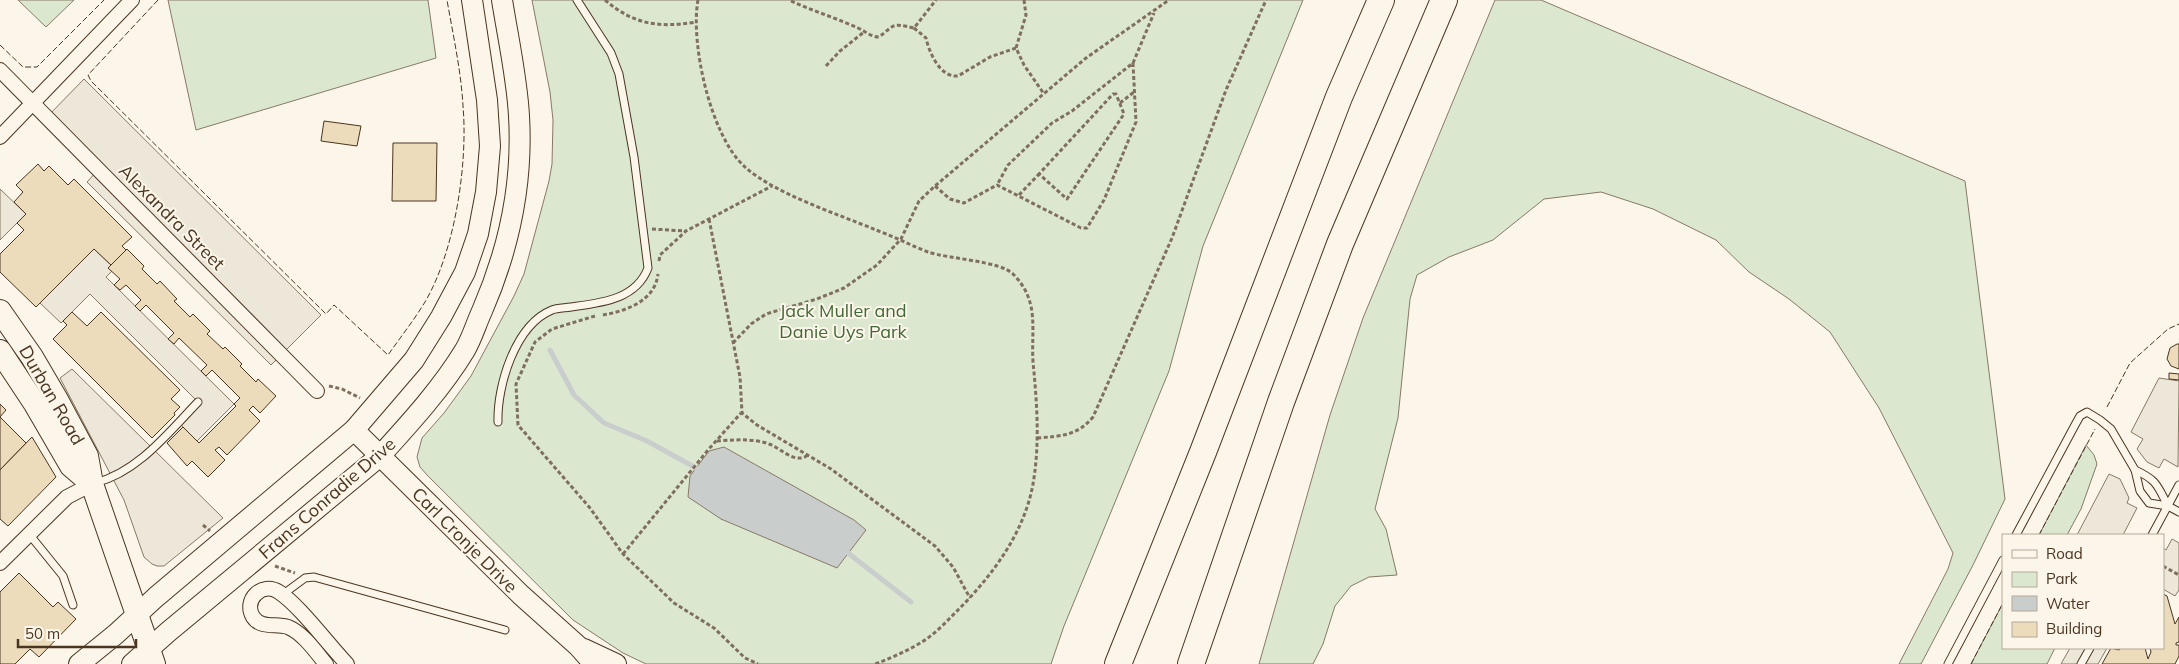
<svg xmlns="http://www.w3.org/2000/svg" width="2179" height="664" font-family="Mulish,sans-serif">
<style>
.green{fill:#dce7d0;stroke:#887966}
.parking{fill:#ede7d9;stroke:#887966}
.water{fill:#c9cecd;stroke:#887966}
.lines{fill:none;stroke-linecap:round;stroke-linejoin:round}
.stream{stroke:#c9cecd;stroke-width:5}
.building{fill:#ecdcbc;stroke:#4a3520}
.lane-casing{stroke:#4a3520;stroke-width:9}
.street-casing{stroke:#4a3520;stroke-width:16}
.secondary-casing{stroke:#4a3520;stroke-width:22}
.primary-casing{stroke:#4a3520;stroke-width:24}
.highway-casing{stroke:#4a3520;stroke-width:28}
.path{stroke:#7f6f5c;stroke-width:3;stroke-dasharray:4 2.5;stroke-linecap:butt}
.lane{stroke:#fbf6e9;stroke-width:7}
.street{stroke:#fbf6e9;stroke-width:14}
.secondary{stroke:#fbf6e9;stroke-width:20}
.primary{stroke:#fbf6e9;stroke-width:22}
.highway{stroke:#fbf6e9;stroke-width:26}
.fence{stroke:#4a3520;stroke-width:1;stroke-dasharray:6 2.5;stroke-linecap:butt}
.labels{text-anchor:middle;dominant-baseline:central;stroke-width:4;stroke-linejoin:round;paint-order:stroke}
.street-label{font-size:18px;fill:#4a3520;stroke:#fbf6e9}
.park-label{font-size:18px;fill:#436837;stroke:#fbf6e9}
</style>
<rect width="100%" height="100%" fill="#fbf6e9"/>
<g class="green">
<polygon points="18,0 74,0 46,27"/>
<polygon points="168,0 428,0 436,58 196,130"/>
<polygon points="532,0 1303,0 1203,246 1169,371 1064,626 1051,664 646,664 623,653 573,620 428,476 420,467 417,457 422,438 444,413 471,376 514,296 524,274 549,181 552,164 553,120 550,92"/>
<polygon points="1495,0 1541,0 1965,181 2005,499 1973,565 1921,664 1899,664 1948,569 1953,553 1879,408 1830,332 1789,299 1749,272 1716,240 1653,209 1601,192 1544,199 1493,240 1449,257 1417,275 1410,299 1398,418 1375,509 1386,529 1397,575 1369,577 1351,586 1335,606 1323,644 1313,664 1259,664 1330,415 1363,318"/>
<polygon points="2086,445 2094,455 2097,464 2081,509 2067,535 2039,535"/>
<polygon points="2003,603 2003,648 2055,648 2047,664 1971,664"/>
</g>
<g class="parking">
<polygon points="84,79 321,315 271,365 87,182 98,170 46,118"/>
<polygon points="0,189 26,214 0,240"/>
<polygon points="94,249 111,265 108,268 112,271 106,277 234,404 197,441 178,422 198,402 90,294 61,323 40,303"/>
<polygon points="72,369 223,518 164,566 157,566 152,564 144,557 124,500 60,378"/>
<polygon points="2159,378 2179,381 2178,467 2164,459 2159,468 2147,462 2137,449 2143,439 2131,432"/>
<polygon points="2109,474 2120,479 2129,498 2127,503 2137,508 2123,535 2077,535"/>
<polygon points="2172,539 2179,543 2179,590 2175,596 2163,589 2163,548 2166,550"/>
<polygon points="2070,648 2107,648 2098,664 2061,664"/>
</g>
<polygon class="water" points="724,447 854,520 866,530 837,568 721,519 688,497 690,476 709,451"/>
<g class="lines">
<g class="stream">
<polyline points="550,350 574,395 604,423 647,441 696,468"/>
<polyline points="848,553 911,602"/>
</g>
</g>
<g class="building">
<polygon points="324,121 361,126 357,146 321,141"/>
<polygon points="393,143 437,143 436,201 392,201"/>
<polygon points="38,164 44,171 49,166 68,185 74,179 132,237 122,246 126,250 111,265 94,249 36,307 0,272 0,254 24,230 17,223 26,214 14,202 23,192 16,185"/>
<polygon points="127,249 144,266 142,269 157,284 160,281 177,299 174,301 190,317 193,314 210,331 207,334 223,349 225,347 242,364 240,366 256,382 258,379 276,396 260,413 253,406 249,410 260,421 227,455 219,447 215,450 225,460 208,477 192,461 187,466 167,443 183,427 199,443 236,406 234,404 240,398 212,370 206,376 201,371 207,365 179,338 174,344 168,339 174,333 146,305 140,311 135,306 141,300 126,285 120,290 114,285 120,279 108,268"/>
<polygon points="72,312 87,326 101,312 180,390 171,399 180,407 174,413 175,415 152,438 53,339 67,325 63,321"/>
<polygon points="2177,344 2179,344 2179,369 2171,366 2167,359 2170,348"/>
<polygon points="2169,373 2179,374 2179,380 2169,379"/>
<polygon points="0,404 6,410 0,417 26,443 0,470"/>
<polygon points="32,437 56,477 8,526 0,519 0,470"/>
<polygon points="19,573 53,607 58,602 76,619 39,657 30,649 15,664 0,664 0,592"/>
<polygon points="2163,594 2167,596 2175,624 2179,617 2179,642 2176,643 2176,645 2179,645 2179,656 2175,664 2102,664 2111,648 2119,650 2121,648 2145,648 2148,659 2151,652 2150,648 2163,648"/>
</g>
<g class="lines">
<g class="lane-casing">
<g id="lane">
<path d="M 498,422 C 497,386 515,325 552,310 C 557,308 565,308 571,307 C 600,303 636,300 648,268 L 634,157 L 619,74 L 611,53 L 577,0"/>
<path d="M 2135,470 C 2157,480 2157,485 2168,506"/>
<path d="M 95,483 C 138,472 168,433 198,402"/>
<polyline points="29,534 63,576 73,605"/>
<polyline points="2016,535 2075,425 2080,416 2087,412 2100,420 2111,429 2135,470 2140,491 2149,503 2168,506 2179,512"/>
<polyline points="2152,535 2179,485"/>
<polyline points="282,595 305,578 314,577 505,630"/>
<polyline points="1948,664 2003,560"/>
<polyline points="2081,664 2090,648"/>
</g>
</g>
<g class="street-casing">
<g id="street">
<polyline points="0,70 317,391"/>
<polyline points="0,137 132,0"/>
<polyline points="0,563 67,497 92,484"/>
<path d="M 326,664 C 316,652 303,633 288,627 C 276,623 261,629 253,617 C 243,600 262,581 279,592 C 300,606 328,644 347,664"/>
</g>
</g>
<g class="secondary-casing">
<g id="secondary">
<polyline points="354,430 521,595 578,646 594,664"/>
<polyline points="584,649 616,664"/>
<polyline points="79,664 116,634 156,597 354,430 414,360 441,317 465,272 478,234 486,192 490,146 487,100 472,0"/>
<path d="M 132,664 L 168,632 L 380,456 C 410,423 442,388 465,350 C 472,338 476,324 482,311 C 509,249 523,184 519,116 C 517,78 508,38 502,0"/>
</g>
</g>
<g class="primary-casing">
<g id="primary">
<polyline points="0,311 32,357 56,398 87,456 92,484 154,664"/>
<polyline points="0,351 35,404 71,466 92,484"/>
</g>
</g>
<g class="highway-casing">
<g id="highway">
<polyline points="1118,664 1203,452 1339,97 1381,0"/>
<polyline points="1191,664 1281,402 1340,244 1444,0"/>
</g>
</g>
<g class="path">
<path d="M 605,0 C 634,25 660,28 696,22"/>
<path d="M 698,0 C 690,44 711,137 745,167 C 775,194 838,214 876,230 C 893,236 910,245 928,252 C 949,259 1000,261 1013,274 C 1040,301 1031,329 1033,362 C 1037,403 1040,444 1033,484 C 1024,534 991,577 957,611 C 946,622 935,634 922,642 C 907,651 891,658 875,664"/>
<polyline points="1024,0 1026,15 1016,48 1024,65 1044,94"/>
<path d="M 791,1 C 813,11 836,18 858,28 C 865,31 871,37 879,37 C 896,24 891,23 914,28 L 936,0"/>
<path d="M 914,28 L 926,38 C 929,52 940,78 958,76 L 990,57 L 1016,48"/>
<polyline points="1133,63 1154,13"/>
<polyline points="826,66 840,51 864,32"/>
<polygon points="1113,94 1116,94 1124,114 1067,199 1039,174"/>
<polyline points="1120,103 1134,92"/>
<polyline points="935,186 950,199 964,203 997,185 1081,228 1087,228 1104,200 1136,122 1133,63 1072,111 1052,123 1008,165 997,185"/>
<polyline points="1019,195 1039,174"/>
<polyline points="709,219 740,377 742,413 757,425 831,469 935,546 953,567 970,598"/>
<polyline points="652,229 686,231"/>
<polyline points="659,261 660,255 686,231 772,186"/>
<path d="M 603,315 C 626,311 655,301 658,274"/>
<polyline points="595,316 552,329 535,342 516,384 518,425 590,508 623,554 674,603 714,628 745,658 758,664"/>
<polyline points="733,343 751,324 766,314 817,299 844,288 877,265 901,239 919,201 935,186 1086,58 1169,0"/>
<polyline points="329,386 342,389 360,398"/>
<path d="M 1037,438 C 1061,436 1077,436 1093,417 L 1172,238 L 1226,90 L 1266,0"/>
<path d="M 717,441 C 733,440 753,438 769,444 C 781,448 795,465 808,455"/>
<polyline points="203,525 210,531"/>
<polyline points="623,554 708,450 741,413"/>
<polyline points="275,566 295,573"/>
<polyline points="2163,566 2179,575"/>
</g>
<use href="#lane" class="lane"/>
<use href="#street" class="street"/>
<use href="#secondary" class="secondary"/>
<use href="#primary" class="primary"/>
<use href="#highway" class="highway"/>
<g class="fence">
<path d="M 158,0 L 88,75 L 91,81 L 326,314 L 334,305 L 388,355 C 400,338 414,320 425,302 C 455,251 468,164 463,106 C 461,70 453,35 447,0"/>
<polyline points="0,45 23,67 37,67 104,0"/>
<polyline points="2107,407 2130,363 2168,329 2179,324"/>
<polyline points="2039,535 2095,429"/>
<polyline points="1971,664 2003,603"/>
</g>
</g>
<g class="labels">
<g class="street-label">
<text transform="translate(172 217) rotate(45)">Alexandra Street</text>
<text transform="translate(52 395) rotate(60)">Durban Road</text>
<text transform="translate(327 498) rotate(-41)">Frans Conradie Drive</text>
<text transform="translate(465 540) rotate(45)">Carl Cronje Drive</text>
</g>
<g class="park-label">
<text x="843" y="310">Jack Muller and<tspan x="843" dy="21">Danie Uys Park</tspan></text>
</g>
</g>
<rect x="2002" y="534" width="162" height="115" fill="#fbf6e9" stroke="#b4a999"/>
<rect x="2012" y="550" width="25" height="8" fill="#fbf6e9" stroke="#b4a999"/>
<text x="2046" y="559" font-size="15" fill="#4a3520">Road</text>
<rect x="2012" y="572" width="25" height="15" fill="#dce7d0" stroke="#b4a999"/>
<text x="2046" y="584" font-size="15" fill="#4a3520">Park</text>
<rect x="2012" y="596" width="25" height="15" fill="#c9cecd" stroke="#b4a999"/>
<text x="2046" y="609" font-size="15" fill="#4a3520">Water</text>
<rect x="2012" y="622" width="25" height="15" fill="#ecdcbc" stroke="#b4a999"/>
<text x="2046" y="634" font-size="15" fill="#4a3520">Building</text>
<path d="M18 639v8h118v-8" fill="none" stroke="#4a3520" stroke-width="2.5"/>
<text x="25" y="639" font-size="15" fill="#4a3520" stroke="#fbf6e9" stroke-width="4" paint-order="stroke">50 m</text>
</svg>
